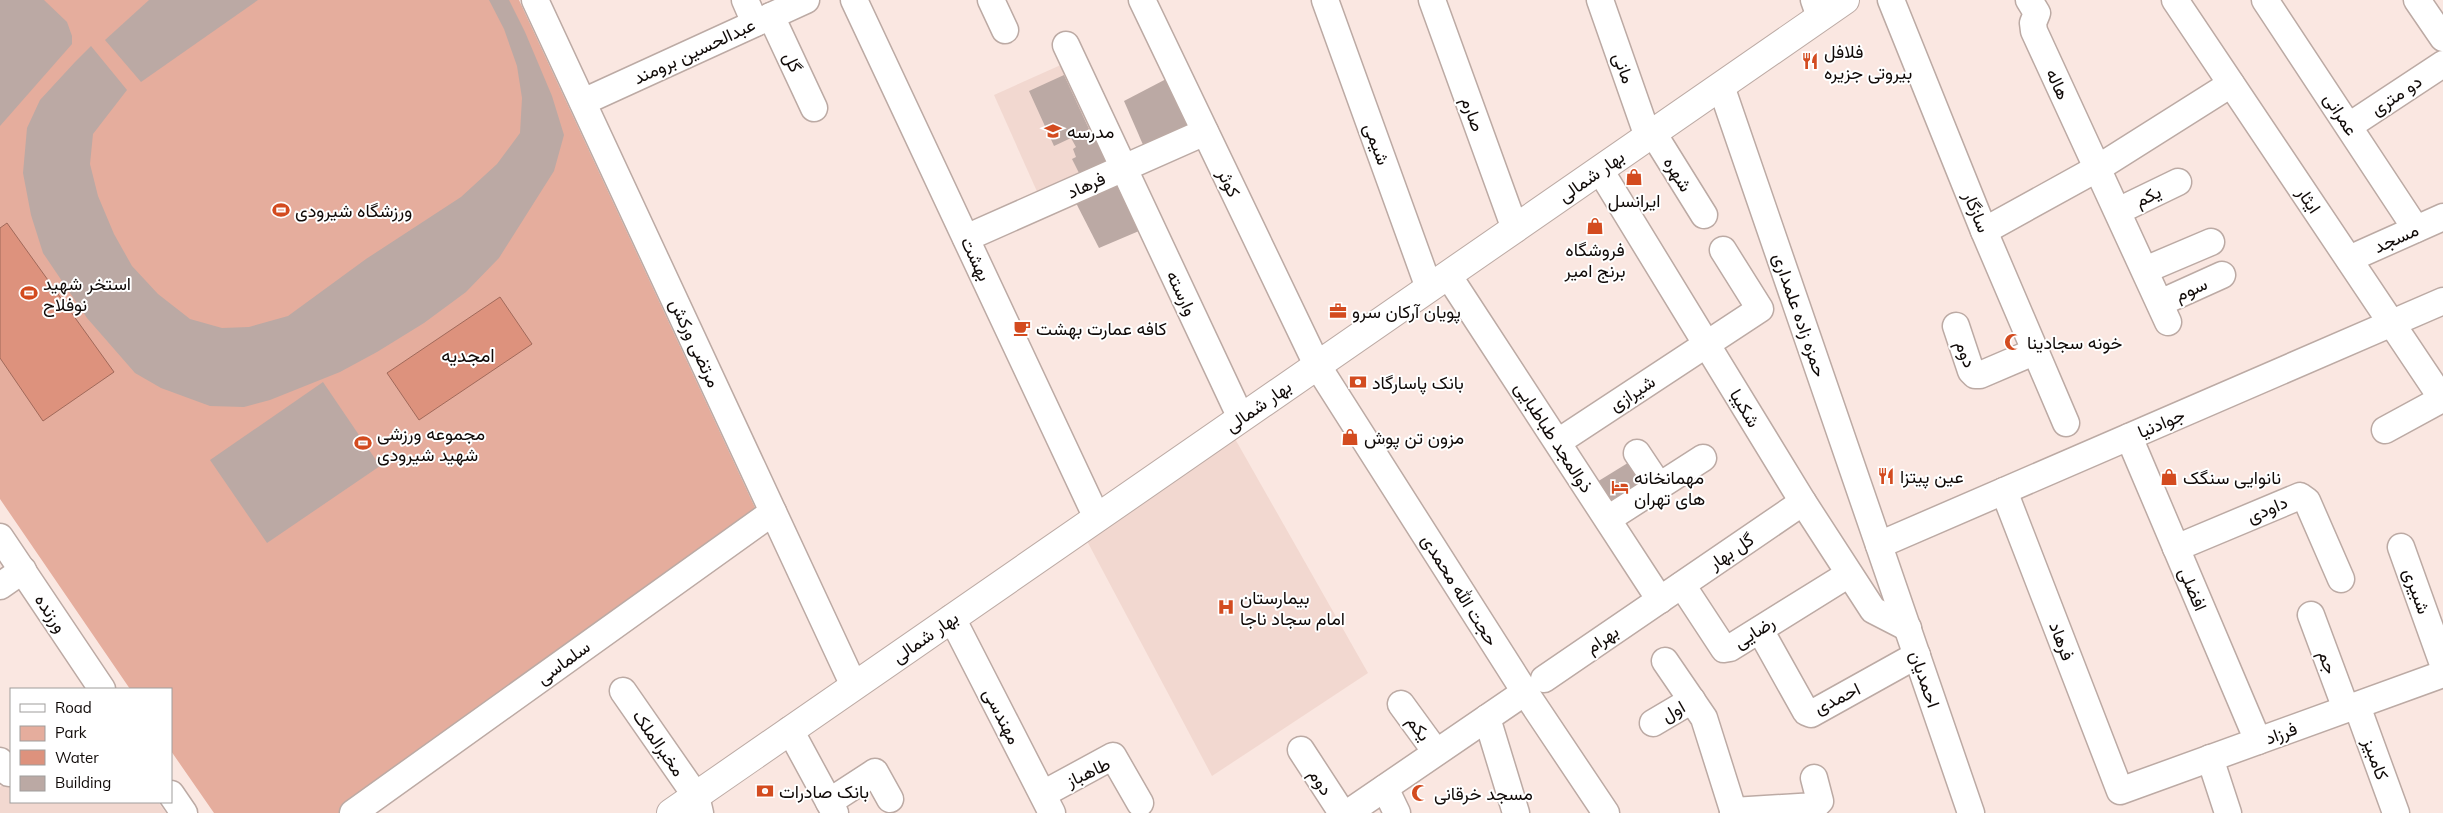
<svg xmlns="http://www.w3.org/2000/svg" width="2443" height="813" font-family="Mulish,Vazirmatn,sans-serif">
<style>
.built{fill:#f2d8d0}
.green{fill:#e5ad9d}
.water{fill:#dd927d;stroke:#a0695a}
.building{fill:#bba9a4}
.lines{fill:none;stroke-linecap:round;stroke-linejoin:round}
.minor-casing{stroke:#bcaaa4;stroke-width:29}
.major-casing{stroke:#bcaaa4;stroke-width:30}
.minor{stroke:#fff;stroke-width:26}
.major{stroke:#fff;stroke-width:28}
.labels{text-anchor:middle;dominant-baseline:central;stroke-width:4;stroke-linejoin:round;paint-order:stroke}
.street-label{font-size:18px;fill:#100a08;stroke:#fff}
.poi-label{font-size:18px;fill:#100a08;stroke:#fff;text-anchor:start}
.neighbourhood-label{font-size:19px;fill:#100a08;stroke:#fff}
</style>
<rect width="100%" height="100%" fill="#fae7e1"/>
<g class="built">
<polygon points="1063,64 1111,167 1039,196 994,95"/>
<polygon points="1234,437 1368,673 1212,776 1087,541"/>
<polygon points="11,779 11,802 158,802 166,813 0,813 0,787"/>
</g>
<polygon class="green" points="0,0 519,0 758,514 339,813 214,813 171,751 171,689 130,689 0,499"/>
<g class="water">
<polygon points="7,223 114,372 43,421 0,358 0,228"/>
<polygon points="500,297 532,344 419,420 387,373"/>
</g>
<g class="building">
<polygon points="0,0 44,0 67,22 72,36 72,44 0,126"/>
<polygon points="149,0 258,0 141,82 105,40"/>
<polygon points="489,0 509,0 525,32 552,96 564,135 554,171 499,258 466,292 424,323 377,352 340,372 270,400 244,407 210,406 161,388 135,373 87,318 43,253 31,215 23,173 27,128 40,100 75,62 91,46 127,90 93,134 90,164 98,196 114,234 132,266 158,294 190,319 222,328 249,327 288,316 366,259 461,197 497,164 520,133 522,98 517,66 504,29"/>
<polygon points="1064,75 1089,129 1086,131 1089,137 1095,134 1110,165 1082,179 1072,159 1076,157 1073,149 1076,147 1071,138 1054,146 1029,91"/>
<polygon points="1170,77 1192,124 1144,147 1124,101"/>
<polygon points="1116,181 1139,231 1099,248 1075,201"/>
<polygon points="323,382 380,466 267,543 210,460"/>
<polygon points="1631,461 1649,489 1610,514 1592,485"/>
</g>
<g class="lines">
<g class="minor-casing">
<g id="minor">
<polyline points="535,0 854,686"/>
<polyline points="745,0 755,23"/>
<polyline points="854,0 1097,518"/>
<polyline points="991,0 1005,30"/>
<polyline points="1142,0 1317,365 1525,692 1606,813"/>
<polyline points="1325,0 1429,288"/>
<polyline points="1432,0 1515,229"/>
<polyline points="1600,0 1648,137"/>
<polyline points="1814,0 1820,17"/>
<polyline points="1891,0 1984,231 2066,423"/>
<polyline points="2029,0 2037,13 2033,23 2034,31 2168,322"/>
<polyline points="2175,0 2443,400"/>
<polyline points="2265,0 2416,229"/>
<polyline points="2417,0 2443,38"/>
<polyline points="771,16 814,108"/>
<polyline points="1066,45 1241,418"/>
<polyline points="1721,86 1971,813"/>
<polyline points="583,102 806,0"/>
<polyline points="2349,126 2443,64"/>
<polyline points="1653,133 1704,215"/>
<polyline points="1600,170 1803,502 1873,610 1908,628"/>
<polyline points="2118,211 2178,182"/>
<polyline points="1984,231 2098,168 2231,84"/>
<polyline points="966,238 1205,132"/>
<polyline points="2349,259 2443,217"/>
<polyline points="2145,270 2211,242"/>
<polyline points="1448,275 1660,600"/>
<polyline points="2160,303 2222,275"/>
<polyline points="1956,326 1971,371 1975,375 1980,375 2036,351"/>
<polyline points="2385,430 2442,399"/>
<polyline points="2129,437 2258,741"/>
<polyline points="1558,442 1760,309 1723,250"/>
<polyline points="1637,453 1659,486"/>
<polyline points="2004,491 2120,791 2443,674"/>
<polyline points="1608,519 1703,458"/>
<polyline points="0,537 102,689"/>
<polyline points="1879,545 2443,301"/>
<polyline points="2401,547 2443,664"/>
<polyline points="2176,548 2300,496 2307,501 2341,579"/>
<polyline points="1682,585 1724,649 1730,648 1849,574"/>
<polyline points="0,586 23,570"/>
<polyline points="2311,615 2346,709"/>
<polyline points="952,618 1052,813"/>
<polyline points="1764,637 1806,712 1811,714 1917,655"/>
<polyline points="1665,661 1704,718 1734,813"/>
<polyline points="1544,679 1803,502"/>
<polyline points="623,691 696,796 700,813"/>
<polyline points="1401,704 1436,752"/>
<polyline points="2357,706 2396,813"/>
<polyline points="1487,718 1516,813"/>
<polyline points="1653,723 1692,700"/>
<polyline points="790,730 835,813"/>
<polyline points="1301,750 1342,813"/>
<polyline points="2210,758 2228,813"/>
<polyline points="0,761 9,773"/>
<polyline points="1385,788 1397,813"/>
<polyline points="171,794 184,813"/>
<polyline points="1043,794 1113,756 1140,803"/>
<polyline points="829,802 875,772 890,799"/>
<polyline points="1733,811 1815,806 1820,801 1814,778"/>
<polyline points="353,813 773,512"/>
<polyline points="1348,813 1525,692"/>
</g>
</g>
<g class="major-casing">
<polyline id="major" points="671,813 1845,0"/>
</g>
<use href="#minor" class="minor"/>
<use href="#major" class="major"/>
</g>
<defs>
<g id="restaurant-bare" transform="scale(1.35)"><path d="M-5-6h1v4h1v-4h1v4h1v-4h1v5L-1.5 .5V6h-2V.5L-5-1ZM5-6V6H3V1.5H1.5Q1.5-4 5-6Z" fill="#d34b1f" stroke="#fff" stroke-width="2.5" paint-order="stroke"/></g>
<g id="school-bare" transform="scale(1.35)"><path d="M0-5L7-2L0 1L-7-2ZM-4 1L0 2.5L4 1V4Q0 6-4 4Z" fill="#d34b1f" stroke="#fff" stroke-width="2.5" paint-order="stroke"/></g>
<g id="shop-bare" transform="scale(1.35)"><path d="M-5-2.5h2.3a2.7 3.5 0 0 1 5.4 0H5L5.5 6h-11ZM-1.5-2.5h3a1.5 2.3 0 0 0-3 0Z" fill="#d34b1f" stroke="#fff" stroke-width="2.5" paint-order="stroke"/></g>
<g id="stadium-bare" transform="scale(1.35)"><path d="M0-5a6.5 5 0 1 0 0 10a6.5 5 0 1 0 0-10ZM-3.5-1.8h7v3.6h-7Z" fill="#d34b1f" stroke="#fff" stroke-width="2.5" paint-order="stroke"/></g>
<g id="office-bare" transform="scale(1.35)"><path d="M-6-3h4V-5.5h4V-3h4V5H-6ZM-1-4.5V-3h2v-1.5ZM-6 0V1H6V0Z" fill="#d34b1f" stroke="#fff" stroke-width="2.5" paint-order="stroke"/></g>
<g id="cafe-bare" transform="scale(1.35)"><path d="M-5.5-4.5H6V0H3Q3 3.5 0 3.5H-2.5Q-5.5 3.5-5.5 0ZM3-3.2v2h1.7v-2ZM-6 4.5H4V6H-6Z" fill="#d34b1f" stroke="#fff" stroke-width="2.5" paint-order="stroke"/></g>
<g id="mosque-bare" transform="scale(1.35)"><path d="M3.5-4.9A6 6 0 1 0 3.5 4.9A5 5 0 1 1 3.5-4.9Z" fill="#d34b1f" stroke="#fff" stroke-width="2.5" paint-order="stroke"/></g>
<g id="bank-bare" transform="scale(1.35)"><path d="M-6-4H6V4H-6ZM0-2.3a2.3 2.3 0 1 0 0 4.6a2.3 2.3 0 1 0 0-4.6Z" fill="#d34b1f" stroke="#fff" stroke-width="2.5" paint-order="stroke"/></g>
<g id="hotel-bare" transform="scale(1.35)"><path d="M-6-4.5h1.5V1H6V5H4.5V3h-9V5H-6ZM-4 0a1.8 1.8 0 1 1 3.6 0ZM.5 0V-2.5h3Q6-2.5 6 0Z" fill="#d34b1f" stroke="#fff" stroke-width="2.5" paint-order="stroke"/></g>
<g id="hospital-bare" transform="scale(1.35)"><path d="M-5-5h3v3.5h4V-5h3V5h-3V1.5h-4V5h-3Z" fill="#d34b1f" stroke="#fff" stroke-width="2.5" paint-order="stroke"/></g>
</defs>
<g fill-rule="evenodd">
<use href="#restaurant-bare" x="1810" y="61"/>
<use href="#school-bare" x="1053" y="131"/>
<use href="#shop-bare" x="1634" y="177"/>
<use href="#stadium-bare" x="281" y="210"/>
<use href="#shop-bare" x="1595" y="226"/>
<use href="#stadium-bare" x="29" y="293"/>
<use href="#office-bare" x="1338" y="311"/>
<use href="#cafe-bare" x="1022" y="328"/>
<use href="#mosque-bare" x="2013" y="342"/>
<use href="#bank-bare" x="1358" y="382"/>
<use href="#shop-bare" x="1350" y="437"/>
<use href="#stadium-bare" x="363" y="443"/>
<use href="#restaurant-bare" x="1886" y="476"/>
<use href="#shop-bare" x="2169" y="477"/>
<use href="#hotel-bare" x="1620" y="487"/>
<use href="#hospital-bare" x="1226" y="607"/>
<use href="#bank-bare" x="765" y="791"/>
<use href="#mosque-bare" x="1420" y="793"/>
</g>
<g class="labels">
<g class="street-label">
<text transform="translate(694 51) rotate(-25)">عبدالحسین برومند</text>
<text transform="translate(793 62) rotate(65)">گل</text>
<text transform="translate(1624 68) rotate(70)">مانی</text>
<text transform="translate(2058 84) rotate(65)">هاله</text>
<text transform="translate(2396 95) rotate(-34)">دو متری</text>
<text transform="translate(1473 114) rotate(70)">صارم</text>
<text transform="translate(2341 114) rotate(57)">عمرانی</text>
<text transform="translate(1377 144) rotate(70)">شیمی</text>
<text transform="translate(1678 174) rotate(58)">شهره</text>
<text transform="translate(1591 176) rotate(-35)">بهار شمالی</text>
<text transform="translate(1229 183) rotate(64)">کوثر</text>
<text transform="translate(1086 185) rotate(-24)">فرهاد</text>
<text transform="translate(2148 196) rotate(-26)">یکم</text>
<text transform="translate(2309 200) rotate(56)">ایثار</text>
<text transform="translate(1977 212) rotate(68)">سازگار</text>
<text transform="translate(2396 238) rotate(-24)">مسجد</text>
<text transform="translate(976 259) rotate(65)">بهشت</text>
<text transform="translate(2191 289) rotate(-24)">سوم</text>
<text transform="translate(1182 293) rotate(65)">وارسته</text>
<text transform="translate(1800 315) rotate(71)">حمزه زاده علمداری</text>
<text transform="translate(695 343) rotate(65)">مرتضی ورکش</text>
<text transform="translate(1966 354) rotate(69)">دوم</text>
<text transform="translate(1632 393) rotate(-33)">شیرازی</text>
<text transform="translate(1258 406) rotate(-35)">بهار شمالی</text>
<text transform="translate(1745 408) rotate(59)">شکیبا</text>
<text transform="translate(2161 423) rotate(-23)">جوادنیا</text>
<text transform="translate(1554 437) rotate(57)">ذوالمجد طباطبایی</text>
<text transform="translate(2267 509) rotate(-23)">داودی</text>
<text transform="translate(1731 551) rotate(-34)">گل بهار</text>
<text transform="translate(2193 589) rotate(67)">افضلی</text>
<text transform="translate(1460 590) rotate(58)">حجت الله محمدی</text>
<text transform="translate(2417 591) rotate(70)">شبیری</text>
<text transform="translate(51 613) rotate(56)">ورزنده</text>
<text transform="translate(1754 632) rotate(-32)">رضایی</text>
<text transform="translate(925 637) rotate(-35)">بهار شمالی</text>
<text transform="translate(1602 639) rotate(-34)">بهرام</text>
<text transform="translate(2062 641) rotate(69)">فرهاد</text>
<text transform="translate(563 662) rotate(-36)">سلماسی</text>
<text transform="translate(2328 662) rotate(70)">جم</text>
<text transform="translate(1925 679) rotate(71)">احمدیان</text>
<text transform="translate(1837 698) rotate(-26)">احمدی</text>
<text transform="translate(1673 711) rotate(-30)">اول</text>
<text transform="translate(1002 716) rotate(63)">مهندسی</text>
<text transform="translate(1419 728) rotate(54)">یکم</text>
<text transform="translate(2281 733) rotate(-20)">فرزاد</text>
<text transform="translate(659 743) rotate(55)">مخبرالملک</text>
<text transform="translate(2376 759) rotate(70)">کامبیز</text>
<text transform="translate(1088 772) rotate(-25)">طاهباز</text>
<text transform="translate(1321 782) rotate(57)">دوم</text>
</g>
<g class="poi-label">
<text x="1824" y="51">فلافل<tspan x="1824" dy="21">بیروتی جزیره</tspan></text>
<text x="1067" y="131">مدرسه</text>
<text x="1634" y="200" text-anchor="middle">ایرانسل</text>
<text x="295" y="210">ورزشگاه شیرودی</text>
<text x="1595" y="249" text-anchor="middle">فروشگاه<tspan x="1595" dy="21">برنج امیر</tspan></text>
<text x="43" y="283">استخر شهید<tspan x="43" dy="21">نوفلاح</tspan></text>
<text x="1352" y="311">پویان آرکان سرو</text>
<text x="1036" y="328">کافه عمارت بهشت</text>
<text x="2027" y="342">خونه سجادینا</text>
<text x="1372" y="382">بانک پاسارگاد</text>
<text x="377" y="433">مجموعه ورزشی<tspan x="377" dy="21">شهید شیرودی</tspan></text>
<text x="1364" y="437">مزون تن پوش</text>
<text x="1900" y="476">عین پیتزا</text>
<text x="1634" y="477">مهمانخانه<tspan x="1634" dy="21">های تهران</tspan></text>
<text x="2183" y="477">نانوایی سنگک</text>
<text x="1240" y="597">بیمارستان<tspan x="1240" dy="21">امام سجاد ناجا</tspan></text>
<text x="779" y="791">بانک صادرات</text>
<text x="1434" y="793">مسجد خرقانی</text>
</g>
<g class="neighbourhood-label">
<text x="468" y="355">امجدیه</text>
</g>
</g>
<rect x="10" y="688" width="162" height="115" fill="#ffffff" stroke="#9f9d9c"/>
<rect x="20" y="704" width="25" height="8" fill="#ffffff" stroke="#9f9d9c"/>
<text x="55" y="713" font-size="15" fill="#100a08">Road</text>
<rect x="20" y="726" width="25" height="15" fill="#e5ad9d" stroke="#9f9d9c"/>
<text x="55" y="738" font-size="15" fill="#100a08">Park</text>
<rect x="20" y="750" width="25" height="15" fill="#dd927d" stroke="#9f9d9c"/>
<text x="55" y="763" font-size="15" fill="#100a08">Water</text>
<rect x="20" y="776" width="25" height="15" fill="#bba9a4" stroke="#9f9d9c"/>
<text x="55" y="788" font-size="15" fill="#100a08">Building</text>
</svg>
